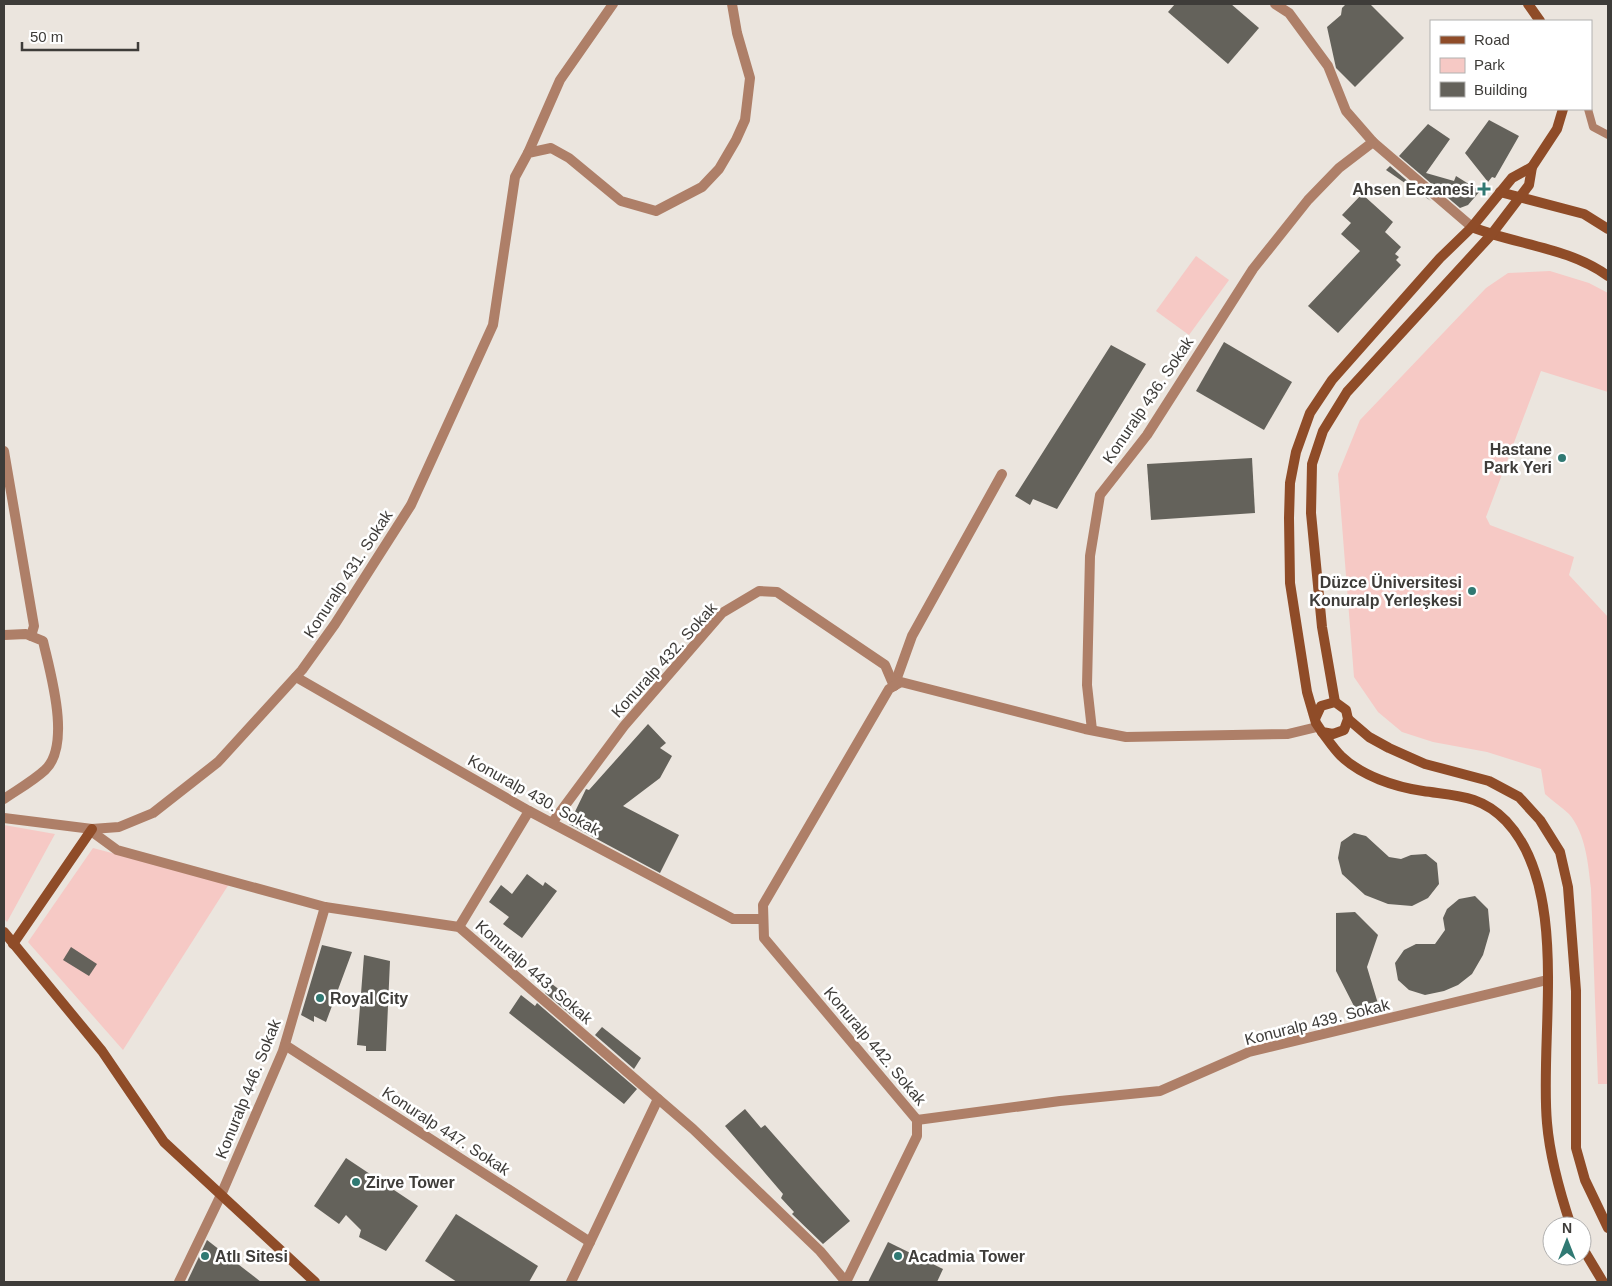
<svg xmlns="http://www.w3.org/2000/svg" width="1612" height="1286" font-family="Helvetica,sans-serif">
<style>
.green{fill:#f6c9c5}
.building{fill:#64625b}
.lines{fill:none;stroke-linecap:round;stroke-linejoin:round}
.lane{stroke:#ae7f68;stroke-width:8}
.street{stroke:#ae7f68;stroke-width:10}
.secondary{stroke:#8f4c28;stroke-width:10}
.poi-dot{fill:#307973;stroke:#fff;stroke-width:2}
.labels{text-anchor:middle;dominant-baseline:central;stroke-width:5;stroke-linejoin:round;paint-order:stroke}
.poi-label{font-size:16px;font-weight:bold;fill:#3e3c39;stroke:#fff;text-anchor:start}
.street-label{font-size:16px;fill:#3e3c39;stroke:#fff}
</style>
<rect width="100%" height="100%" fill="#ebe5de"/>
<g class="green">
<polygon points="1196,256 1229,280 1189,335 1156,311"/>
<path d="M 1550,271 L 1589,283 L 1608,293 L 1608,392 L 1541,371 L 1486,517 L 1490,525 L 1574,557 L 1569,575 L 1608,617 L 1608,1084 L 1598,1084 L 1591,889 C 1588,864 1586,834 1569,814 C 1562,807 1552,801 1545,794 L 1541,769 L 1487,752 L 1433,742 L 1402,732 L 1378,712 L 1354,677 L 1338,474 L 1360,420 L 1486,288 L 1508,273 Z"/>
<polygon points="4,825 55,834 7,922 4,919"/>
<polygon points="93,848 229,884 123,1050 28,942"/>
</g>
<g class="building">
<polygon points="1175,4 1231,4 1259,28 1228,64 1168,12"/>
<polygon points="1346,4 1370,4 1404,38 1355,87 1336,68 1327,27 1341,15 1342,8"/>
<polygon points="1489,120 1519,136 1495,178 1492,177 1488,182 1465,153"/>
<polygon points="1428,124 1450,139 1426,173 1454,181 1456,176 1480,191 1468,205 1460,208 1399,156"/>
<polygon points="1390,166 1431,201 1386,170"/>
<polygon points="1362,194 1393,222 1385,232 1401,247 1395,254 1399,257 1396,260 1401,265 1338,333 1308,306 1360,251 1341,234 1351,223 1342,215"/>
<polygon points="1224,342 1292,382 1264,430 1196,391"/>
<polygon points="1111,345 1146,364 1057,509 1033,499 1030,505 1015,496"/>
<polygon points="1252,458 1255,513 1151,520 1147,464"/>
<polygon points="648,724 666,743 660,748 672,756 660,778 623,806 679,835 660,873 569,824 586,789 589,790"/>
<polygon points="1354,833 1366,836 1389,857 1401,859 1411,855 1426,854 1437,863 1439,884 1428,898 1412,906 1388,904 1365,895 1342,874 1338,858 1341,842"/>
<polygon points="527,874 543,886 545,882 557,891 522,938 503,924 509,917 489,902 501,885 512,894"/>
<polygon points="1475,896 1488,909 1490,931 1483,955 1472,974 1458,985 1444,991 1425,995 1409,990 1398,980 1395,963 1404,950 1416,944 1435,944 1445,930 1443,918 1447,909 1459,899"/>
<polygon points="1355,912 1378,935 1367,967 1379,1007 1357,1012 1336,971 1336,913"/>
<polygon points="322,945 352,952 326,1022 314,1016 314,1022 301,1015"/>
<polygon points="71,947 97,964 89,976 63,960"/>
<polygon points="364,955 390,961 386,1051 366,1051 366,1046 357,1045"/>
<polygon points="552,984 583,1008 576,1019 545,993"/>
<polygon points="521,995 535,1006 537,1003 637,1089 624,1104 509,1013"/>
<polygon points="602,1027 641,1058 634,1069 595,1035"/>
<polygon points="745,1109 761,1128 765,1125 850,1221 823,1244 792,1214 794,1212 781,1198 783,1194 725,1126"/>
<polygon points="346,1158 418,1206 386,1251 359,1237 361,1230 346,1215 339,1224 314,1206"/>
<polygon points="456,1214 538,1266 529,1282 457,1282 425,1261"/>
<polygon points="207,1240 261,1282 187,1282"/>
<polygon points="888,1242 943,1269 937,1282 868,1282"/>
</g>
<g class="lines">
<polyline class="lane" points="1588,109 1593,127 1608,135"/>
<g class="street">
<polyline points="1275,4 1289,13 1328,66 1346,111 1373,142 1472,227"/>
<polyline points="528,153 560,80 613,4"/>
<polyline points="4,451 34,626 31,636"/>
<path d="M 4,635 L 26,634 L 43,641 C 50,672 72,745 45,770 C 33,781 17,790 4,799"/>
<polyline points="296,677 529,811 733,919 763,919"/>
<polyline points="894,686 912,636 1002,474"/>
<polyline points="1092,730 1087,685 1090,556 1100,495 1147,435 1253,269 1308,200 1339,168 1373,142"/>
<polyline points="4,818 92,829 119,827 153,813 218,762 302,670 335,624 411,505 493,325 515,177 528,153 551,148 569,158 621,201 656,211 702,187 719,169 736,140 745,120 750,78 737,33 732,4"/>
<polyline points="552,823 624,726 722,613 759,591 777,592 885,665 894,686"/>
<polyline points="91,831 117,850 325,907 459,927 693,1129 820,1251 846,1282"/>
<polyline points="459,927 529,811"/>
<polyline points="285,1045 590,1242"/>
<polyline points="917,1120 1060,1101 1160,1091 1249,1052 1547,980"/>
<polyline points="179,1282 221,1195 283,1051 325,907"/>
<polyline points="571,1282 658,1099"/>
<polyline points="846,1282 917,1136 917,1120 764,938 763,905 889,689 901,682 1085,729 1126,737 1288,734 1317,727"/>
</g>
<g class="secondary">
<polyline points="1528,4 1540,21"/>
<polyline points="1500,192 1584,214 1608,229"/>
<path d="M 1472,227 C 1516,245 1568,247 1608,276"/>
<polyline points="1335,702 1322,627 1311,513 1312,464 1323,431 1347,392 1491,235 1529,185 1532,167 1557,129 1563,109"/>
<polyline points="1315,719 1321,706 1335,702 1346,710 1348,719 1344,730 1333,734 1322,732 1316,723 1307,692 1290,583 1289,518 1290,483 1296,452 1310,413 1332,380 1440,258 1472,227 1512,178 1532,167"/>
<polyline points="1348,719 1369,737 1389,748 1425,764 1489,781 1519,797 1540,820 1560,852 1568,887 1576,991 1576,1148 1585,1180 1608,1228"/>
<path d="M 1322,732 C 1328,740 1334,749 1341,756 C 1362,776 1395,787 1423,791 C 1457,796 1481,795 1506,821 C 1571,890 1539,1036 1547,1123 C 1550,1159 1560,1193 1571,1226"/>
<polyline points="4,932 102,1051 164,1142 315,1282"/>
<polyline points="13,944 92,829"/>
<polyline points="1582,1247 1603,1282"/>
</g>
</g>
<g class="poi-dot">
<path d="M1481.5 181.5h5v5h5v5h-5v5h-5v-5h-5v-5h5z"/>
<circle cx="1562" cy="458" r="5"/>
<circle cx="1472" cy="591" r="5"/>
<circle cx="320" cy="998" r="5"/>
<circle cx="356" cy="1182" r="5"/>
<circle cx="205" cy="1256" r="5"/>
<circle cx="898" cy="1256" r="5"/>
</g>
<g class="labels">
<g class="poi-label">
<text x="1474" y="189" text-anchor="end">Ahsen Eczanesi</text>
<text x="1552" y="449" text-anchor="end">Hastane<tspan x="1552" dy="18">Park Yeri</tspan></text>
<text x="1462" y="582" text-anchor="end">Düzce Üniversitesi<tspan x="1462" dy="18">Konuralp Yerleşkesi</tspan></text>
<text x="330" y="998">Royal City</text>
<text x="366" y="1182">Zirve Tower</text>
<text x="215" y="1256">Atlı Sitesi</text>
<text x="908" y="1256">Acadmia Tower</text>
</g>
<g class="street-label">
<text transform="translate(1148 400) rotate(-56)">Konuralp 436. Sokak</text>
<text transform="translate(348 574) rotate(-57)">Konuralp 431. Sokak</text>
<text transform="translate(664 660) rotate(-48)">Konuralp 432. Sokak</text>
<text transform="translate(534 795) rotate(29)">Konuralp 430. Sokak</text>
<text transform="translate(534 972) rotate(41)">Konuralp 443. Sokak</text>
<text transform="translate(1317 1022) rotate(-14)">Konuralp 439. Sokak</text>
<text transform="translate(875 1046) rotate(50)">Konuralp 442. Sokak</text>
<text transform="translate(248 1089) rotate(-68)">Konuralp 446. Sokak</text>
<text transform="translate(446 1131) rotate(33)">Konuralp 447. Sokak</text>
</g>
</g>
<rect width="1612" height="1286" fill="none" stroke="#3e3c39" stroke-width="10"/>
<rect x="1430" y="20" width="162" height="90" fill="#ffffff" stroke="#b2b1b0"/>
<rect x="1440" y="36" width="25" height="8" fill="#8f4c28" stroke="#b2b1b0"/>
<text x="1474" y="45" font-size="15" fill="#3e3c39">Road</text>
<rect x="1440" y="58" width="25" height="15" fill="#f6c9c5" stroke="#b2b1b0"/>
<text x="1474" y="70" font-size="15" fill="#3e3c39">Park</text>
<rect x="1440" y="82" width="25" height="15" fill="#64625b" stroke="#b2b1b0"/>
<text x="1474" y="95" font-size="15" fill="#3e3c39">Building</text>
<g transform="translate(1567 1241)"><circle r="24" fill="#ffffff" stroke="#b2b1b0"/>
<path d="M0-4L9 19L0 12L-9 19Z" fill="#307973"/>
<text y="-8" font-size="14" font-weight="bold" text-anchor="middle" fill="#3e3c39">N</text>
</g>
<path d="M22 42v8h116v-8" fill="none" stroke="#3e3c39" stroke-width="2.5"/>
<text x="30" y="42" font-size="15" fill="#3e3c39" stroke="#ffffff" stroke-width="4" paint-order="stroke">50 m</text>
</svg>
